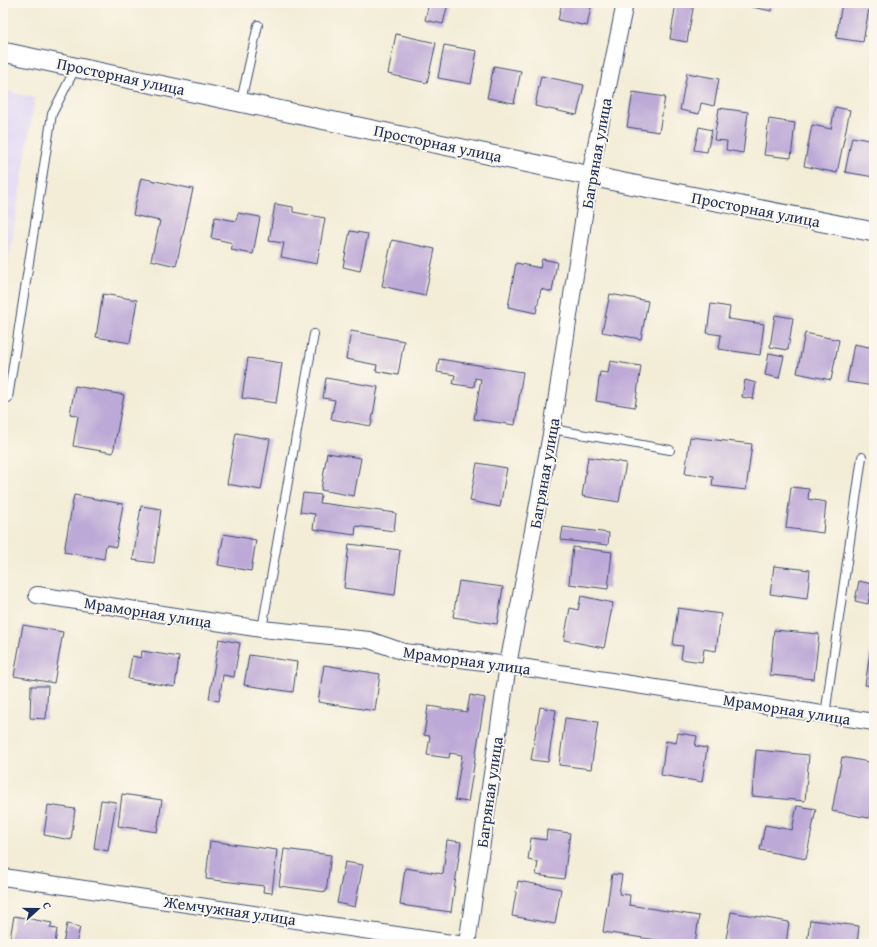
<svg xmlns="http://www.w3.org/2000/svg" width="877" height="947" font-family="'Gentium Book Plus',serif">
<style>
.built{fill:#ded5f6}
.building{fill:#bda9d7}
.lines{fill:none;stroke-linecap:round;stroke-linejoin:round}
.service-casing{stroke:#3b4c70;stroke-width:10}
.minor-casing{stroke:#3b4c70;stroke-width:18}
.tertiary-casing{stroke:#3b4c70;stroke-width:21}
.service{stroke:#fff;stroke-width:8}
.minor{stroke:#fff;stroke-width:16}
.tertiary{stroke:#fff;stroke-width:19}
.labels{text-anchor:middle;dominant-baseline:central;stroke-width:4;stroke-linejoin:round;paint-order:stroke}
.street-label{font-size:16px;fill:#1b2f5e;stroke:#fbf7ec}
</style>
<rect width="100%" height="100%" fill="#fbf7ec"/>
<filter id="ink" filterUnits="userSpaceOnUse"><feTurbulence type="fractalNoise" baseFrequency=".025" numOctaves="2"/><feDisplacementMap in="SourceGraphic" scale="8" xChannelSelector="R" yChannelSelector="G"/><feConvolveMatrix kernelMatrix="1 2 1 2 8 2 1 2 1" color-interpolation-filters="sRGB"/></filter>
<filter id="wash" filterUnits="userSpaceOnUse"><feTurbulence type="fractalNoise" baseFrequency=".012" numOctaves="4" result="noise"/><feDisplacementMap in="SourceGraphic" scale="16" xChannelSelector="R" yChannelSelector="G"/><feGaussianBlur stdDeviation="0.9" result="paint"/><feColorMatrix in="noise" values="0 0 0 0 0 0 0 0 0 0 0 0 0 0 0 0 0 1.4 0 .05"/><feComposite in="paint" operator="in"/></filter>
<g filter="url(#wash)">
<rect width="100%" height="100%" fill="#f3edd7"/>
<polygon class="built" points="3,90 35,98 3,296"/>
<g id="blocks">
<g class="building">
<polygon points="429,3 448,3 443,24 425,20"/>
<polygon points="562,3 592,3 587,26 558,20"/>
<polygon points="676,3 694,3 687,42 670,39"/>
<polygon points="744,3 772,3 771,11 743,5"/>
<polygon points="842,3 870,3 863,42 836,38"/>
<polygon points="396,34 436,43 427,83 388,74"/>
<polygon points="444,45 477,51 471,84 438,78"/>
<polygon points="494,66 521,71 514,103 487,98"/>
<polygon points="687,73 719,79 714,106 701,103 699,114 680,110"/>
<polygon points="541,76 584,85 577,115 535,106"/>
<polygon points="633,92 665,97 659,132 627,127"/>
<polygon points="835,107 850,110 837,173 804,166 812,125 831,129"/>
<polygon points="719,108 748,112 743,153 726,150 727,141 714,140"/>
<polygon points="769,119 795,123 791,158 764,155"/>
<polygon points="699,127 712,130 707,152 694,150"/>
<polygon points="852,137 874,141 874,177 845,172"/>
<polygon points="141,178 193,189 176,266 151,260 160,221 133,215"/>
<polygon points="275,204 293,207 293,212 325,218 317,264 281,257 284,243 269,241"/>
<polygon points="238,213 260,217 253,254 231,250 233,243 211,238 215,217 236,221"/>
<polygon points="350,231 368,234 360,271 343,267"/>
<polygon points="392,240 435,249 425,296 382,286"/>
<polygon points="542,259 557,262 552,292 541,289 536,313 508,307 516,263 540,268"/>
<polygon points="103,294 137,300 130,343 96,337"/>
<polygon points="610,294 648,301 641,339 602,332"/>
<polygon points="711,304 730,307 728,319 764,324 760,355 719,349 721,335 707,333"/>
<polygon points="775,315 793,318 788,350 770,347"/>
<polygon points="351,331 404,341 398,375 376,371 377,365 346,359"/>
<polygon points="805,333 839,340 831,380 797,373"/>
<polygon points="854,344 874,348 874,386 847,382"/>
<polygon points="769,353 784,356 779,378 765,375"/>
<polygon points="248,358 282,363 276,403 242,398"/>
<polygon points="439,359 523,372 515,425 474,419 481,379 475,378 474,387 453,384 455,375 437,372"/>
<polygon points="610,361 641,366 635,407 596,401 600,372 608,373"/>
<polygon points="326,378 378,387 371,426 331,419 335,400 323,398"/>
<polygon points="745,380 756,383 753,399 742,397"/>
<polygon points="75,386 124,395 113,453 73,446 78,416 70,414"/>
<polygon points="236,433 270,439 261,490 227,484"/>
<polygon points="690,437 752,444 746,490 712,486 713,477 685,474"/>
<polygon points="327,453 361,458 354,496 321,490"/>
<polygon points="588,457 626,463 619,502 582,496"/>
<polygon points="477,463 507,468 500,507 470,501"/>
<polygon points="791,487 809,489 808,499 826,502 823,533 786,528"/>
<polygon points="303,493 321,495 320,503 396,513 394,531 356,526 355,535 313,529 315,514 300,512"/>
<polygon points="74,495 123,504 116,547 106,545 104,559 64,552"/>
<polygon points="141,506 161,509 154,563 133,560"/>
<polygon points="563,527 609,533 608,545 561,540"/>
<polygon points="224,534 256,540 251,571 218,565"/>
<polygon points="349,544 400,550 395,595 344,588"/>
<polygon points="573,547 612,552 608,589 569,584"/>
<polygon points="774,566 810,570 807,599 770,594"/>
<polygon points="459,581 503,587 497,624 453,617"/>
<polygon points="859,581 872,584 868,604 855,601"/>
<polygon points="581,596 613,603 604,648 564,640 570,608 578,610"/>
<polygon points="678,608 721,614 716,651 704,649 702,662 681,659 683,646 673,645"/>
<polygon points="23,625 63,632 54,683 14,676"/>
<polygon points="774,630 819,634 814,679 770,675"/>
<polygon points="219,639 240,643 234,677 223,675 219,701 209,699"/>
<polygon points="871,647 874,648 874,686 865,685"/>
<polygon points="142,651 179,657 175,687 128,679 132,656 141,658"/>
<polygon points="249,655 297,662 293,692 244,685"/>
<polygon points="324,665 380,674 375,711 318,702"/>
<polygon points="31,686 48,686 46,719 30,718"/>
<polygon points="470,695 485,698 468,802 455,800 462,755 450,753 449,758 427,755 430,736 424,735 428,706 467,712"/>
<polygon points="540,707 556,710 548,762 531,760"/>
<polygon points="565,718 598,722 591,769 559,765"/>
<polygon points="678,733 697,736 695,746 707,748 702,782 661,775 666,741 676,743"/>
<polygon points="756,750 809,755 805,801 752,796"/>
<polygon points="842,757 874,763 874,789 869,818 832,811"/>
<polygon points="122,794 162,800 157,832 118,826"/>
<polygon points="101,800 116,802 108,851 94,848"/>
<polygon points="48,805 75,809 71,840 44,835"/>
<polygon points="797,806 816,809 806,859 760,850 765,825 792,830"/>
<polygon points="547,830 570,833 564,879 536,875 538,862 528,860 531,838 546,840"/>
<polygon points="447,840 461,842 451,912 400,905 405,868 443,874"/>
<polygon points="210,841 277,850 272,893 263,892 264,886 206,879"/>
<polygon points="284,849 331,855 326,892 279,886"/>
<polygon points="345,862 363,865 355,907 337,903"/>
<polygon points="612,874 622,875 619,894 630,895 629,905 699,916 695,944 684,944 603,932"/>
<polygon points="518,881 561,889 555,924 512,916"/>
<polygon points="731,912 789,922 786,944 725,944"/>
<polygon points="14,916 52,923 50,928 57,929 55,944 9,944"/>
<polygon points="810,920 859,926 857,944 807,944"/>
<polygon points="67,924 80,927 76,944 63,944"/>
</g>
</g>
</g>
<g filter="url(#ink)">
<use href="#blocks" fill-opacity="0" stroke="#3b4c70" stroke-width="1"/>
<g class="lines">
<g class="service-casing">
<g id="service">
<polyline points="241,101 258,25"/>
<polyline points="8,398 52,114 76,67"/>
<polyline points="552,429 670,450"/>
<polyline points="262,629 314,334"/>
<polyline points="825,715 862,457"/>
</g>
</g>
<g class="minor-casing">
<g id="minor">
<polyline points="37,595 262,629 369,640 404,652 508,665 874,722"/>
<polyline points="3,877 458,944"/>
<polyline points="467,944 508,665 552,429 590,175 625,3"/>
</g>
</g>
<g class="tertiary-casing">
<polyline id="tertiary" points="3,52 624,183 874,232"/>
</g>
<use href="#service" class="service"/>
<use href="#minor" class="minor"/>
<use href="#tertiary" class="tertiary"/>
</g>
</g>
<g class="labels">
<g class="street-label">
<text transform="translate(121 76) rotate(12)">Просторная улица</text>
<text transform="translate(438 143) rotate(12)">Просторная улица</text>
<text transform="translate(596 153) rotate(-80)">Багряная улица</text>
<text transform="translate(756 209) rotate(11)">Просторная улица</text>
<text transform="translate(544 473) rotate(-80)">Багряная улица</text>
<text transform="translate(148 612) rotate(9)">Мраморная улица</text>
<text transform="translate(467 660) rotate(8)">Мраморная улица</text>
<text transform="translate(787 709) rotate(9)">Мраморная улица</text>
<text transform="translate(489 792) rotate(-82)">Багряная улица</text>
<text transform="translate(230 910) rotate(8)">Жемчужная улица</text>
</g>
</g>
<rect width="877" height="947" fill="none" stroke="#fbf7ec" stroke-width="16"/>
<g transform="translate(38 909) rotate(69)" stroke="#fbf7ec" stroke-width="3" paint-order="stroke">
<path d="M0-3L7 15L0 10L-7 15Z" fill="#1b2f5e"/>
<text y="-6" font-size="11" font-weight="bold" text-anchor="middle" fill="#1b2f5e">С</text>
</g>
</svg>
